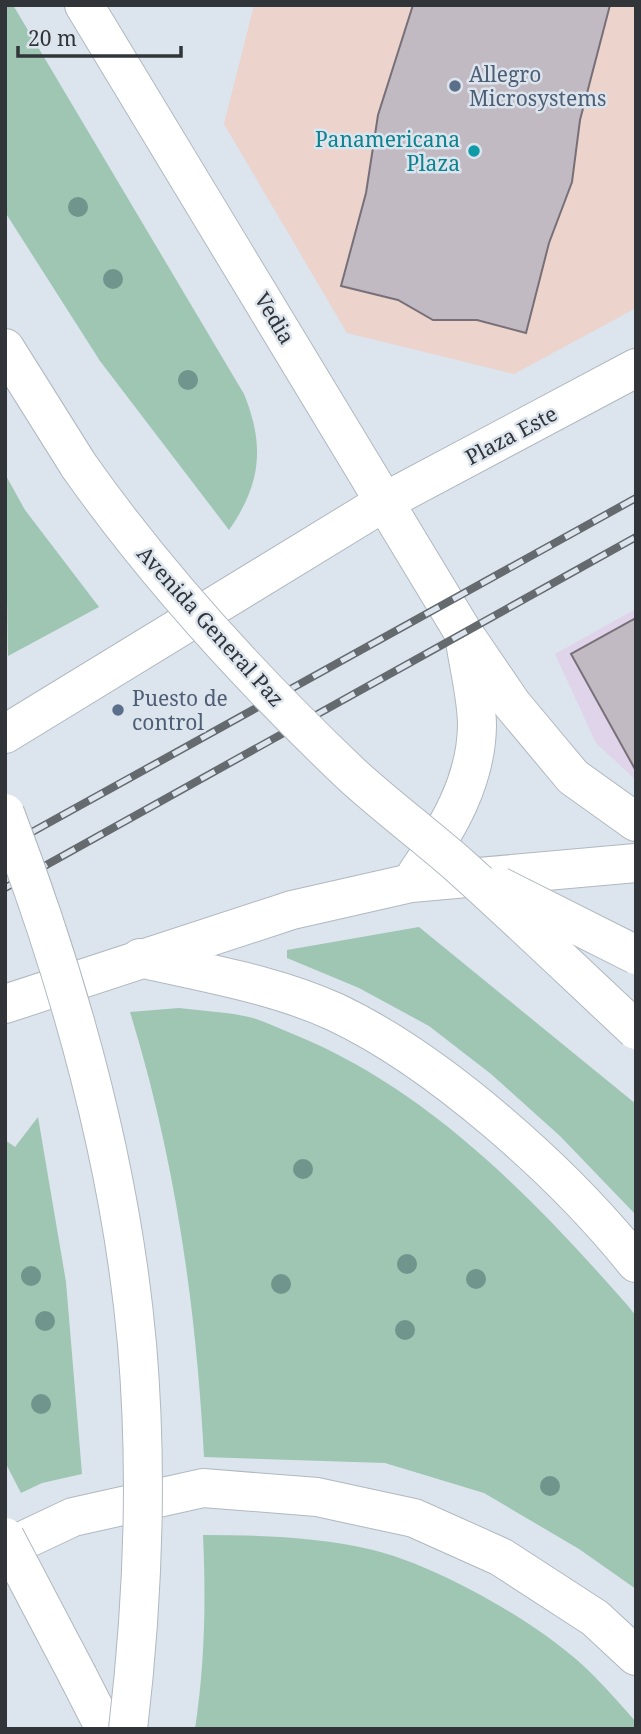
<svg xmlns="http://www.w3.org/2000/svg" width="641" height="1734" font-family="'Noto Serif',serif">
<style>
.commercial{fill:#ecd3cc}
.industrial{fill:#dfd4e9}
.green{fill:#9ec6b3}
.building{fill:#c1bac2;stroke:#777078;stroke-width:2}
.lines{fill:none;stroke-linecap:round;stroke-linejoin:round}
.street-casing{stroke:#b0b9c0;stroke-width:40}
.secondary-casing{stroke:#b0b9c0;stroke-width:40}
.highway-casing{stroke:#b0b9c0;stroke-width:40}
.street{stroke:#fff;stroke-width:38}
.secondary{stroke:#fff;stroke-width:38}
.highway{stroke:#fff;stroke-width:38}
.rail-casing{stroke:#656a6f;stroke-width:8}
.rail{stroke:#dce4ed;stroke-width:5;stroke-dasharray:16;stroke-linecap:butt}
.highway-bridge-casing{stroke:#b0b9c0;stroke-width:40;stroke-linecap:butt}
.highway-bridge{stroke:#fff;stroke-width:38}
.tree{fill:#6f958d}
.service-dot{fill:#5c6f8a;stroke:#dce4ed;stroke-width:2.5}
.culture-dot{fill:#0f9aa8;stroke:#dce4ed;stroke-width:2.5}
.labels{text-anchor:middle;dominant-baseline:central;stroke-width:5;stroke-linejoin:round;paint-order:stroke}
.service-label{font-size:21px;fill:#4e5e75;stroke:#dce4ed;text-anchor:start}
.culture-label{font-size:21px;fill:#0d838f;stroke:#dce4ed;text-anchor:end}
.street-label{font-size:21px;fill:#313438;stroke:#dce4ed}
</style>
<rect width="100%" height="100%" fill="#dce4ed"/>
<polygon class="commercial" points="254,5 636,5 636,308 514,374 347,333 224,124"/>
<polygon class="industrial" points="636,609 636,780 596,743 555,654"/>
<g class="green">
<path d="M 5,5 L 13,5 L 244,394 C 265,446 261,484 229,530 L 100,361 L 5,212 Z"/>
<polygon points="5,474 25,510 99,607 8,656"/>
<polygon points="419,927 636,1104 636,1215 560,1136 491,1074 429,1026 359,988 287,958 287,950"/>
<path d="M 179,1008 C 203,1011 230,1012 253,1018 C 266,1022 280,1029 293,1034 C 429,1089 534,1199 629,1307 L 636,1316 L 636,1589 L 579,1549 L 484,1493 L 385,1463 L 204,1457 C 196,1305 175,1158 130,1012 Z"/>
<polygon points="38,1117 66,1282 82,1474 42,1483 21,1493 5,1462 5,1140 15,1147"/>
<path d="M 203,1535 C 260,1535 318,1537 373,1550 C 439,1566 545,1626 593,1675 C 608,1690 622,1706 636,1722 L 636,1729 L 195,1729 C 205,1664 206,1600 203,1535 Z"/>
</g>
<g class="building">
<polygon points="413,5 610,5 580,120 572,182 549,243 526,333 477,320 433,320 398,300 341,286 366,193 378,115"/>
<polygon points="636,618 636,771 571,654"/>
</g>
<g class="lines">
<g class="street-casing">
<polyline id="street" points="386,501 636,368"/>
</g>
<g class="secondary-casing">
<g id="secondary">
<polyline points="84,5 463,632 512,704 573,777 636,822"/>
<polyline points="5,734 386,501"/>
<path d="M 417,873 C 448,828 476,782 477,726 C 477,698 469,668 465,641"/>
<polyline points="5,1004 292,910 411,883 636,863"/>
</g>
</g>
<g class="highway-casing">
<g id="highway">
<polyline points="5,348 79,466"/>
<path d="M 140,958 C 204,973 274,984 335,1012 C 439,1061 564,1173 636,1263"/>
<polyline points="5,1549 73,1517 203,1488 317,1497 414,1518 501,1557 595,1618 636,1656"/>
<polyline points="78,1676 105,1729"/>
</g>
</g>
<use href="#street" class="street"/>
<use href="#secondary" class="secondary"/>
<use href="#highway" class="highway"/>
<g class="rail-casing">
<g id="rail">
<polyline points="5,847 636,498"/>
<polyline points="5,888 636,537"/>
</g>
</g>
<use href="#rail" class="rail"/>
<g class="highway-bridge-casing">
<g id="highway-bridge">
<path d="M 79,466 C 158,578 252,680 352,775 C 387,807 426,836 461,867 C 520,920 578,976 636,1030"/>
<path d="M 5,813 C 69,980 121,1165 137,1344 C 148,1472 143,1602 128,1729"/>
<polyline points="499,886 636,955"/>
<polyline points="5,1537 78,1676"/>
</g>
</g>
<use href="#highway-bridge" class="highway-bridge"/>
</g>
<g class="tree">
<circle cx="78" cy="207" r="10"/>
<circle cx="113" cy="279" r="10"/>
<circle cx="188" cy="380" r="10"/>
<circle cx="303" cy="1169" r="10"/>
<circle cx="407" cy="1264" r="10"/>
<circle cx="31" cy="1276" r="10"/>
<circle cx="476" cy="1279" r="10"/>
<circle cx="281" cy="1284" r="10"/>
<circle cx="45" cy="1321" r="10"/>
<circle cx="405" cy="1330" r="10"/>
<circle cx="41" cy="1404" r="10"/>
<circle cx="550" cy="1486" r="10"/>
</g>
<g class="service-dot">
<circle cx="455" cy="86" r="7"/>
<circle cx="118" cy="710" r="7"/>
</g>
<circle class="culture-dot" cx="474" cy="151" r="7"/>
<g class="labels">
<g class="service-label">
<text x="469" y="74">Allegro<tspan x="469" dy="24">Microsystems</tspan></text>
<text x="132" y="698">Puesto de<tspan x="132" dy="24">control</tspan></text>
</g>
<g class="culture-label">
<text x="460" y="139">Panamericana<tspan x="460" dy="24">Plaza</tspan></text>
</g>
<g class="street-label">
<text transform="translate(275 318) rotate(59)">Vedia</text>
<text transform="translate(511 435) rotate(-28)">Plaza Este</text>
<text transform="translate(211 626) rotate(48)">Avenida General Paz</text>
</g>
</g>
<rect width="641" height="1734" fill="none" stroke="#313438" stroke-width="14"/>
<path d="M18 46v10h163v-10" fill="none" stroke="#313438" stroke-width="3.5"/>
<text x="28" y="46" font-size="21" fill="#313438" stroke="#dce4ed" stroke-width="5" paint-order="stroke">20 m</text>
</svg>
